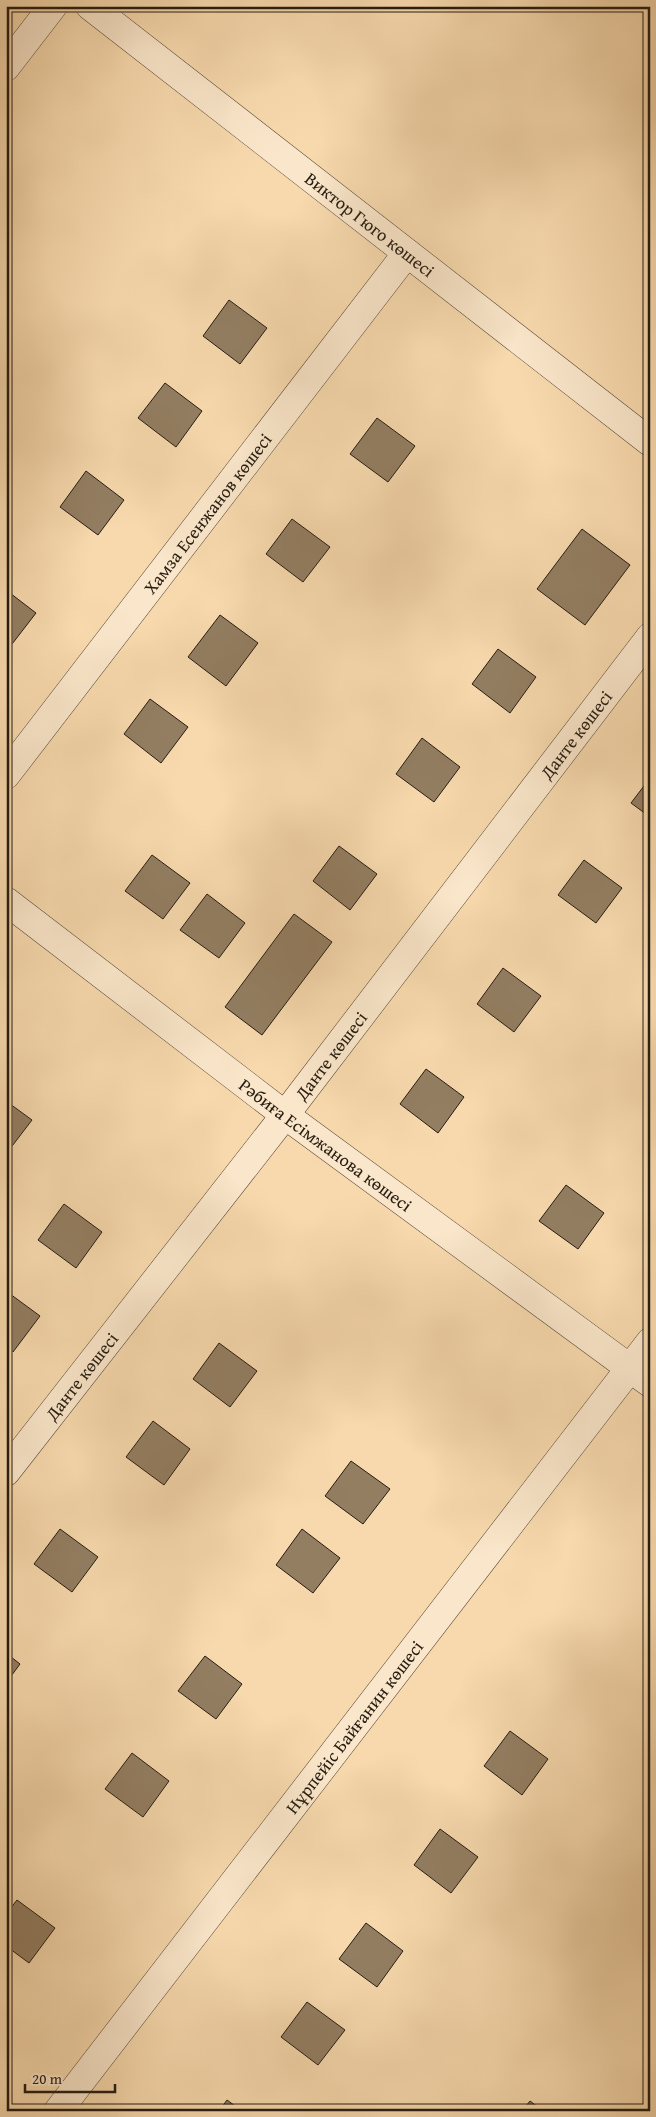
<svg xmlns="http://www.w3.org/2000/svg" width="656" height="2117" font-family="'Gentium Book Plus',serif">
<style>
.building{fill:#937e62;stroke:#261c11}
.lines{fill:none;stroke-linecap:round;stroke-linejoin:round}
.minor-casing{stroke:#5a4b38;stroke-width:29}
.tertiary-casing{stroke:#5a4b38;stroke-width:29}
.minor{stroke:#fae6ca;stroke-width:28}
.tertiary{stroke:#fae6ca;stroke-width:28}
.labels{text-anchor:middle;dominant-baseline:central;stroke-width:4.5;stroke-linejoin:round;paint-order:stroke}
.street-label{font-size:18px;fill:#261c11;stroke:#fae6ca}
</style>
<rect width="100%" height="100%" fill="#f7d9ad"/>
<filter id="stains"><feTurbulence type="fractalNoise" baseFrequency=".004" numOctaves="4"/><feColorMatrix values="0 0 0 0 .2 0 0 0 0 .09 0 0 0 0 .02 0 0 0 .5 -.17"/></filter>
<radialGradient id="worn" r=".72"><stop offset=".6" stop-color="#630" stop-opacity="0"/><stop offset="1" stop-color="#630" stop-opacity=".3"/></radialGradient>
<g class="building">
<polygon points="229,300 267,328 240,364 203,336"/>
<polygon points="165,383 202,411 176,447 138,418"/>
<polygon points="377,418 415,446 388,482 350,454"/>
<polygon points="86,471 124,500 98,535 60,507"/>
<polygon points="292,519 330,547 303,582 266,554"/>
<polygon points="582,529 630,565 585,625 537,589"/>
<polygon points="6,590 36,613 9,648 6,646"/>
<polygon points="220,615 258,643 226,686 188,657"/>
<polygon points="498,649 536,677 510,713 472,684"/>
<polygon points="150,699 188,727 161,763 124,734"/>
<polygon points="422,738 460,767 434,802 396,774"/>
<polygon points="650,778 650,817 631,803"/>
<polygon points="339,846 377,874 350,910 313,881"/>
<polygon points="152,855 190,883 163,919 125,891"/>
<polygon points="584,860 622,888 596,923 558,895"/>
<polygon points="207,894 245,923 219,958 180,930"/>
<polygon points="294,914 332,942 262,1035 225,1007"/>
<polygon points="503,968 541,996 514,1032 477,1004"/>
<polygon points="426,1069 464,1097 438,1133 400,1104"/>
<polygon points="6,1101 32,1120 6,1154"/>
<polygon points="566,1185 604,1213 578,1249 539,1221"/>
<polygon points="64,1204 102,1232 76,1268 38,1240"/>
<polygon points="6,1291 40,1316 13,1352 6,1346"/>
<polygon points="219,1343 257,1371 230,1407 193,1379"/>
<polygon points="153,1421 190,1449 164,1485 126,1457"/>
<polygon points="351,1461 390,1489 363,1524 325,1496"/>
<polygon points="60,1529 98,1557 72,1592 34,1564"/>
<polygon points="302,1529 340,1558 313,1593 276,1565"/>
<polygon points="6,1653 20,1664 6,1683"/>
<polygon points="205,1656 242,1684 216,1719 178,1691"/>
<polygon points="510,1731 548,1759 522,1795 484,1766"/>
<polygon points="132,1753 169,1781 143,1817 105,1789"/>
<polygon points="440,1829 478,1857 451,1893 414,1865"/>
<polygon points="17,1900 55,1928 29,1963 6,1946 6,1914"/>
<polygon points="366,1923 403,1951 377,1987 339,1959"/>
<polygon points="307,2002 345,2030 318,2065 281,2037"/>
<polygon points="227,2100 242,2111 219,2111"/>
<polygon points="530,2101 543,2111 522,2111"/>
</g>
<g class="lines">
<g class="minor-casing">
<g id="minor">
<path id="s1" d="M 90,6 L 650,442"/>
<polyline points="6,67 53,6"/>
<path id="s2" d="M 6,775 L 407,253"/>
<path id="s3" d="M 6,901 L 285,1115 L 650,1383"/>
<path id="s4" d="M 6,1472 L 285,1115 L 650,637"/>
</g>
</g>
<g class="tertiary-casing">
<g id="tertiary">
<path id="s5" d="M 58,2111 L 650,1342"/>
</g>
</g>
<use href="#minor" class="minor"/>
<use href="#tertiary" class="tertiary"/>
</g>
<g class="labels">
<g class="street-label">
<text stroke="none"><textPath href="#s1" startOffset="355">Виктор Гюго көшесі</textPath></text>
<text stroke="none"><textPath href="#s2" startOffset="330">Хамза Есенжанов көшесі</textPath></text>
<text stroke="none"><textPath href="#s4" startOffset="932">Данте көшесі</textPath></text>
<text stroke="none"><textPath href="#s4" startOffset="528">Данте көшесі</textPath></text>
<text stroke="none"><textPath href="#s3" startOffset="402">Рәбиға Есімжанова көшесі</textPath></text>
<text stroke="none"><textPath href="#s4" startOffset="122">Данте көшесі</textPath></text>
<text stroke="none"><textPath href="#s5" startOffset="485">Нұрпейіс Байғанин көшесі</textPath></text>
</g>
</g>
<rect width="656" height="2117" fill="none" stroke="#f7d9ad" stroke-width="25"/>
<rect x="8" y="8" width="641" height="2102" fill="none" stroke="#261c11" stroke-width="2.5"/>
<rect x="12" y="12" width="631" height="2092" fill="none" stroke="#261c11"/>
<path d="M25 2084v8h90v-8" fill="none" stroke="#261c11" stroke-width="2.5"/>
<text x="32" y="2084" font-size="15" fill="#261c11" stroke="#fae6ca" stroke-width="4" paint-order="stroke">20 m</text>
<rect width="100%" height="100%" filter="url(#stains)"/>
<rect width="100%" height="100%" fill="url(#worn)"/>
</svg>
